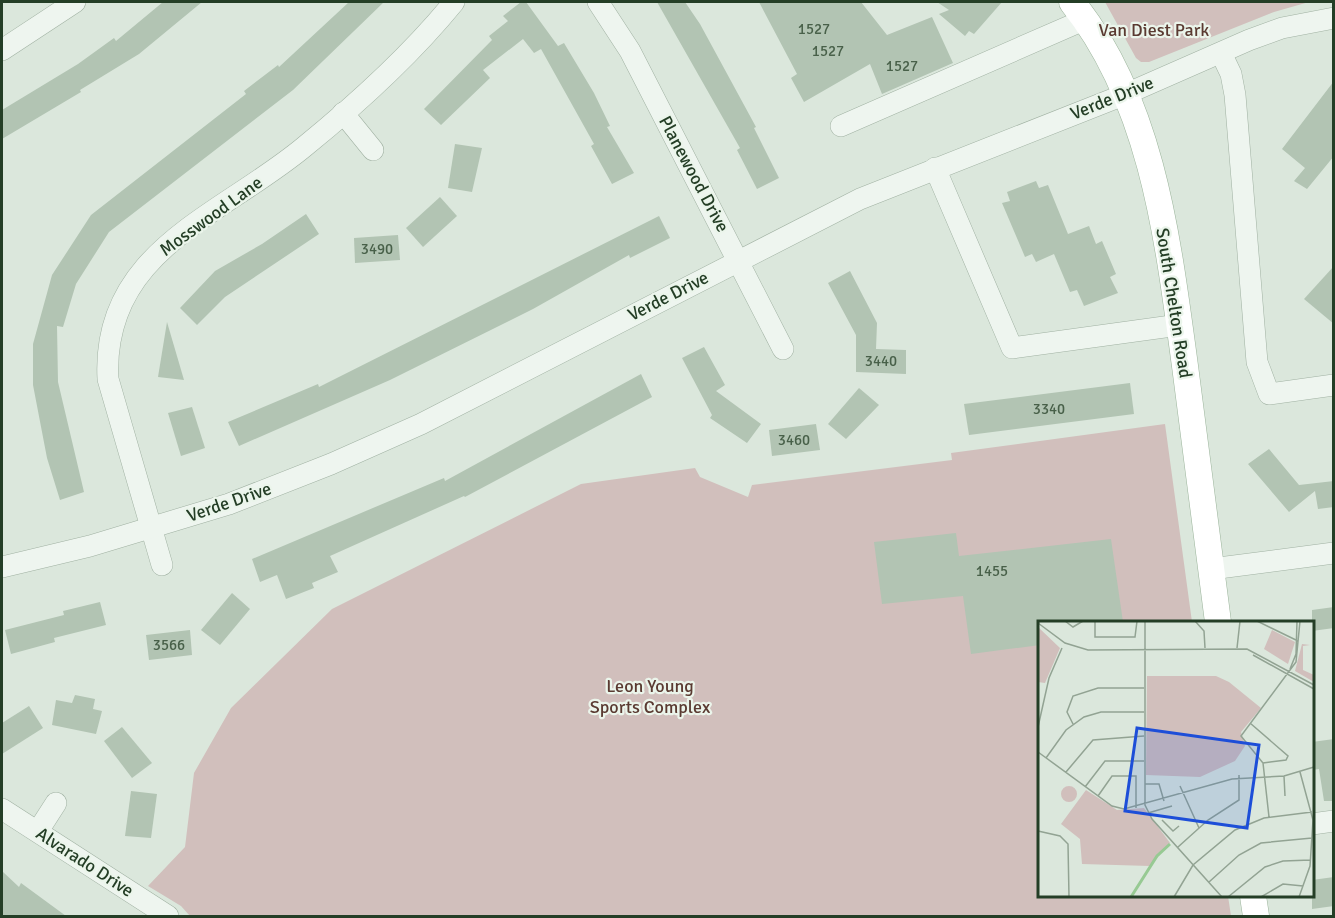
<svg xmlns="http://www.w3.org/2000/svg" width="1335" height="918" font-family="Signika,sans-serif">
<style>
.green{fill:#d1bfbc}
.building{fill:#b2c4b3}
.lines{fill:none;stroke-linecap:round;stroke-linejoin:round}
.minor-casing{stroke:#a0b1a2;stroke-width:22}
.major-casing{stroke:#9ab39a;stroke-width:27}
.minor{stroke:#eef5ef;stroke-width:21}
.major{stroke:#fff;stroke-width:26}
.labels{text-anchor:middle;dominant-baseline:central;stroke-width:4.5;stroke-linejoin:round;paint-order:stroke}
.number-label{font-size:15px;fill:#486049}
.park-label{font-size:18px;fill:#5a3a31;stroke:#ebf5eb}
.street-label{font-size:18px;fill:#243e26;stroke:#ebf5eb}
.inset-river{fill:none;stroke:#97ca93;stroke-width:3}
.inset-road{fill:none;stroke:#92a393;stroke-width:1.5}
.view{fill:#1d4ed8;fill-opacity:0.15;stroke:#1d4ed8;stroke-width:3}
.inset-edge{fill:none;stroke:#243e26;stroke-width:3}
</style>
<rect width="100%" height="100%" fill="#dbe7dc"/>
<g class="green">
<polygon points="1105,2 1309,2 1274,12 1149,62 1141,62 1136,58"/>
<polygon points="1165,424 1192,622 1040,622 1040,896 1228,896 1231,916 190,916 181,906 148,886 185,847 194,773 231,708 332,609 581,484 695,468 700,477 748,497 752,485 952,460 951,453"/>
</g>
<g class="building">
<polygon points="163,2 202,2 139,54 80,90 81,92 2,139 2,110 78,64 114,38 116,41"/>
<polygon points="349,2 384,2 293,90 109,232 76,284 63,327 57,326 58,382 84,492 60,500 47,458 33,385 33,344 52,275 91,215 246,94 244,91 278,65 279,67"/>
<polygon points="521,2 526,2 558,46 564,43 594,93 610,126 607,127 634,173 612,184 591,146 594,144 541,49 534,53 523,39 483,70 490,78 441,125 424,109 492,40 489,36 508,21 503,16"/>
<polygon points="657,2 685,2 700,24 756,127 754,128 779,178 757,189 737,150 740,148"/>
<polygon points="759,2 861,2 887,35 932,17 953,63 882,94 870,64 804,102 791,78 797,74"/>
<polygon points="937,2 1002,2 974,34 969,31 965,36 939,14 949,10"/>
<polygon points="1334,81 1334,156 1307,189 1294,181 1305,168 1282,149"/>
<polygon points="455,144 482,148 472,192 448,188"/>
<polygon points="1036,181 1039,188 1048,185 1068,234 1089,226 1096,244 1102,241 1116,274 1110,277 1118,293 1084,306 1077,290 1070,292 1054,254 1036,262 1032,254 1025,257 1002,203 1010,201 1007,192"/>
<polygon points="440,197 457,216 423,247 406,228"/>
<polygon points="306,214 319,234 225,297 197,325 180,308 215,271 262,244"/>
<polygon points="659,216 670,238 630,258 629,255 533,309 390,380 239,446 228,422 318,384 319,387"/>
<polygon points="398,235 400,260 355,263 354,238"/>
<polygon points="1334,266 1334,324 1304,299"/>
<polygon points="850,271 877,323 876,349 906,350 906,374 856,372 856,335 828,283"/>
<polygon points="167,322 184,380 158,377"/>
<polygon points="704,347 725,385 716,391 761,424 747,443 710,418 712,415 682,358"/>
<polygon points="641,374 652,397 465,497 464,496 330,556 338,572 312,583 314,588 286,599 277,575 260,582 252,559 444,478 445,481"/>
<polygon points="1130,383 1134,414 969,435 964,404"/>
<polygon points="859,388 879,405 846,439 828,424"/>
<polygon points="192,407 205,448 181,456 168,413"/>
<polygon points="816,424 820,450 772,456 769,430"/>
<polygon points="1269,449 1299,485 1334,481 1334,507 1318,509 1315,491 1289,512 1248,464"/>
<polygon points="956,533 959,556 1111,539 1123,622 1040,622 1040,645 971,654 963,596 882,604 874,542"/>
<polygon points="232,593 250,609 220,645 201,630"/>
<polygon points="100,602 106,625 54,638 55,642 11,654 5,630 64,615 63,611"/>
<polygon points="1334,607 1334,628 1312,631 1312,610"/>
<polygon points="190,630 192,655 149,660 146,635"/>
<polygon points="75,695 95,699 93,709 102,711 96,734 52,725 56,700 72,703"/>
<polygon points="29,706 43,728 2,754 2,723"/>
<polygon points="122,727 152,763 132,778 104,741"/>
<polygon points="1334,739 1334,801 1324,801 1319,769 1312,770 1312,742"/>
<polygon points="131,791 157,794 151,838 125,836"/>
<polygon points="2,871 19,887 21,883 66,916 2,916"/>
<polygon points="1334,877 1334,906 1312,909 1312,880"/>
</g>
<g class="lines">
<g class="minor-casing">
<g id="minor">
<polyline points="598,2 630,51 783,349"/>
<polyline points="2,50 75,2"/>
<polyline points="1221,53 1231,74 1235,95 1257,362 1269,394 1334,385"/>
<polyline points="343,113 373,150"/>
<polyline points="841,126 1086,19"/>
<polyline points="935,168 1012,348 1179,325"/>
<path d="M 162,565 L 108,379 C 101,251 221,216 304,147 C 358,103 410,56 454,2"/>
<polyline points="2,567 90,546 229,504 331,464 421,424 860,199 1126,94 1249,40 1282,28 1334,18"/>
<polyline points="1211,569 1334,553"/>
<polyline points="2,809 168,916"/>
<polyline points="1312,824 1334,821"/>
<polyline points="38,831 56,803"/>
</g>
</g>
<g class="major-casing">
<g id="major">
<path d="M 1072,2 C 1153,103 1168,241 1185,366 C 1196,451 1207,537 1218,622"/>
<polyline points="1253,896 1256,916"/>
</g>
</g>
<use href="#minor" class="minor"/>
<use href="#major" class="major"/>
</g>
<g class="labels">
<g class="number-label">
<text x="814" y="29">1527</text>
<text x="828" y="51">1527</text>
<text x="902" y="66">1527</text>
<text x="377" y="249">3490</text>
<text x="881" y="361">3440</text>
<text x="1049" y="409">3340</text>
<text x="794" y="440">3460</text>
<text x="992" y="571">1455</text>
<text x="169" y="645">3566</text>
</g>
<g class="park-label">
<text x="1154" y="30">Van Diest Park</text>
<text x="650" y="686">Leon Young<tspan x="650" dy="21">Sports Complex</tspan></text>
</g>
<g class="street-label">
<text transform="translate(1112 98) rotate(-22)">Verde Drive</text>
<text transform="translate(694 174) rotate(62)">Planewood Drive</text>
<text transform="translate(211 216) rotate(-36)">Mosswood Lane</text>
<text transform="translate(668 296) rotate(-27)">Verde Drive</text>
<text transform="translate(1174 303) rotate(81)">South Chelton Road</text>
<text transform="translate(229 502) rotate(-19)">Verde Drive</text>
<text transform="translate(85 862) rotate(33)">Alvarado Drive</text>
</g>
</g>
<g transform="translate(1038 621)">
<rect width="276" height="276" fill="#dbe7dc"/>
<path d="M 0,6 L 22,27 L 7,62 L 0,61 ZM 234,9 L 257,21 L 250,43 L 226,28 ZM 264,23 L 272,24 L 265,25 L 265,49 L 276,54 L 276,61 L 257,50 ZM 109,55 L 178,55 L 191,61 L 223,87 L 203,111 L 207,125 L 197,140 L 162,156 L 108,154 ZM23 173a8 8 0 1 1 16 0a8 8 0 1 1-16 0ZM 48,169 L 79,189 L 106,187 L 132,222 L 112,245 L 44,243 L 42,218 L 23,203 Z" fill="#d1bfbc"/>
<path class="inset-river" d="M 93,276 L 119,235 L 132,223"/>
<path class="inset-road" d="M 27,0 L 35,6 L 45,0M 57,0 L 57,16 L 97,16 L 99,0M 107,0 L 107,184 L 114,198 L 184,276M 157,0 L 166,10 L 167,27M 219,0 L 260,20M 0,2 L 27,22 L 50,29 L 209,28 L 276,64M 199,27 L 202,0M 215,34 L 276,68M 252,48 L 258,33 L 259,0M 212,102 L 250,135 L 248,139 L 225,142M 35,103 L 29,91 L 35,75 L 60,67 L 106,67M 0,106 L 11,57 L 24,27M 0,131 L 74,185 L 86,188 L 194,158 L 246,155 L 276,146M 8,137 L 28,109 L 46,96 L 63,91 L 106,91M 28,151 L 55,119 L 106,115M 246,155 L 247,175M 107,163 L 121,163 L 126,180M 142,165 L 161,207M 47,166 L 67,140 L 106,140M 60,175 L 74,155 L 98,155 L 98,187M 110,192 L 134,185M 231,196 L 225,142 L 203,115 L 258,41 L 262,0M 124,199 L 135,210 L 141,205M 0,210 L 22,215 L 30,223 L 31,276M 140,226 L 170,199 L 201,179 L 201,154M 171,261 L 201,234 L 223,222 L 274,217M 136,276 L 155,244 L 197,209 L 226,197 L 274,191M 190,276 L 227,246 L 245,240 L 273,239M 223,276 L 245,263 L 265,265M 261,276 L 272,245 L 275,199 L 262,151"/>
<path class="view" d="M 99,107 L 221,124 L 209,207 L 87,190 Z"/>
<rect width="276" height="276" class="inset-edge"/>
</g>
<rect width="1335" height="918" fill="none" stroke="#243e26" stroke-width="6"/>
</svg>
